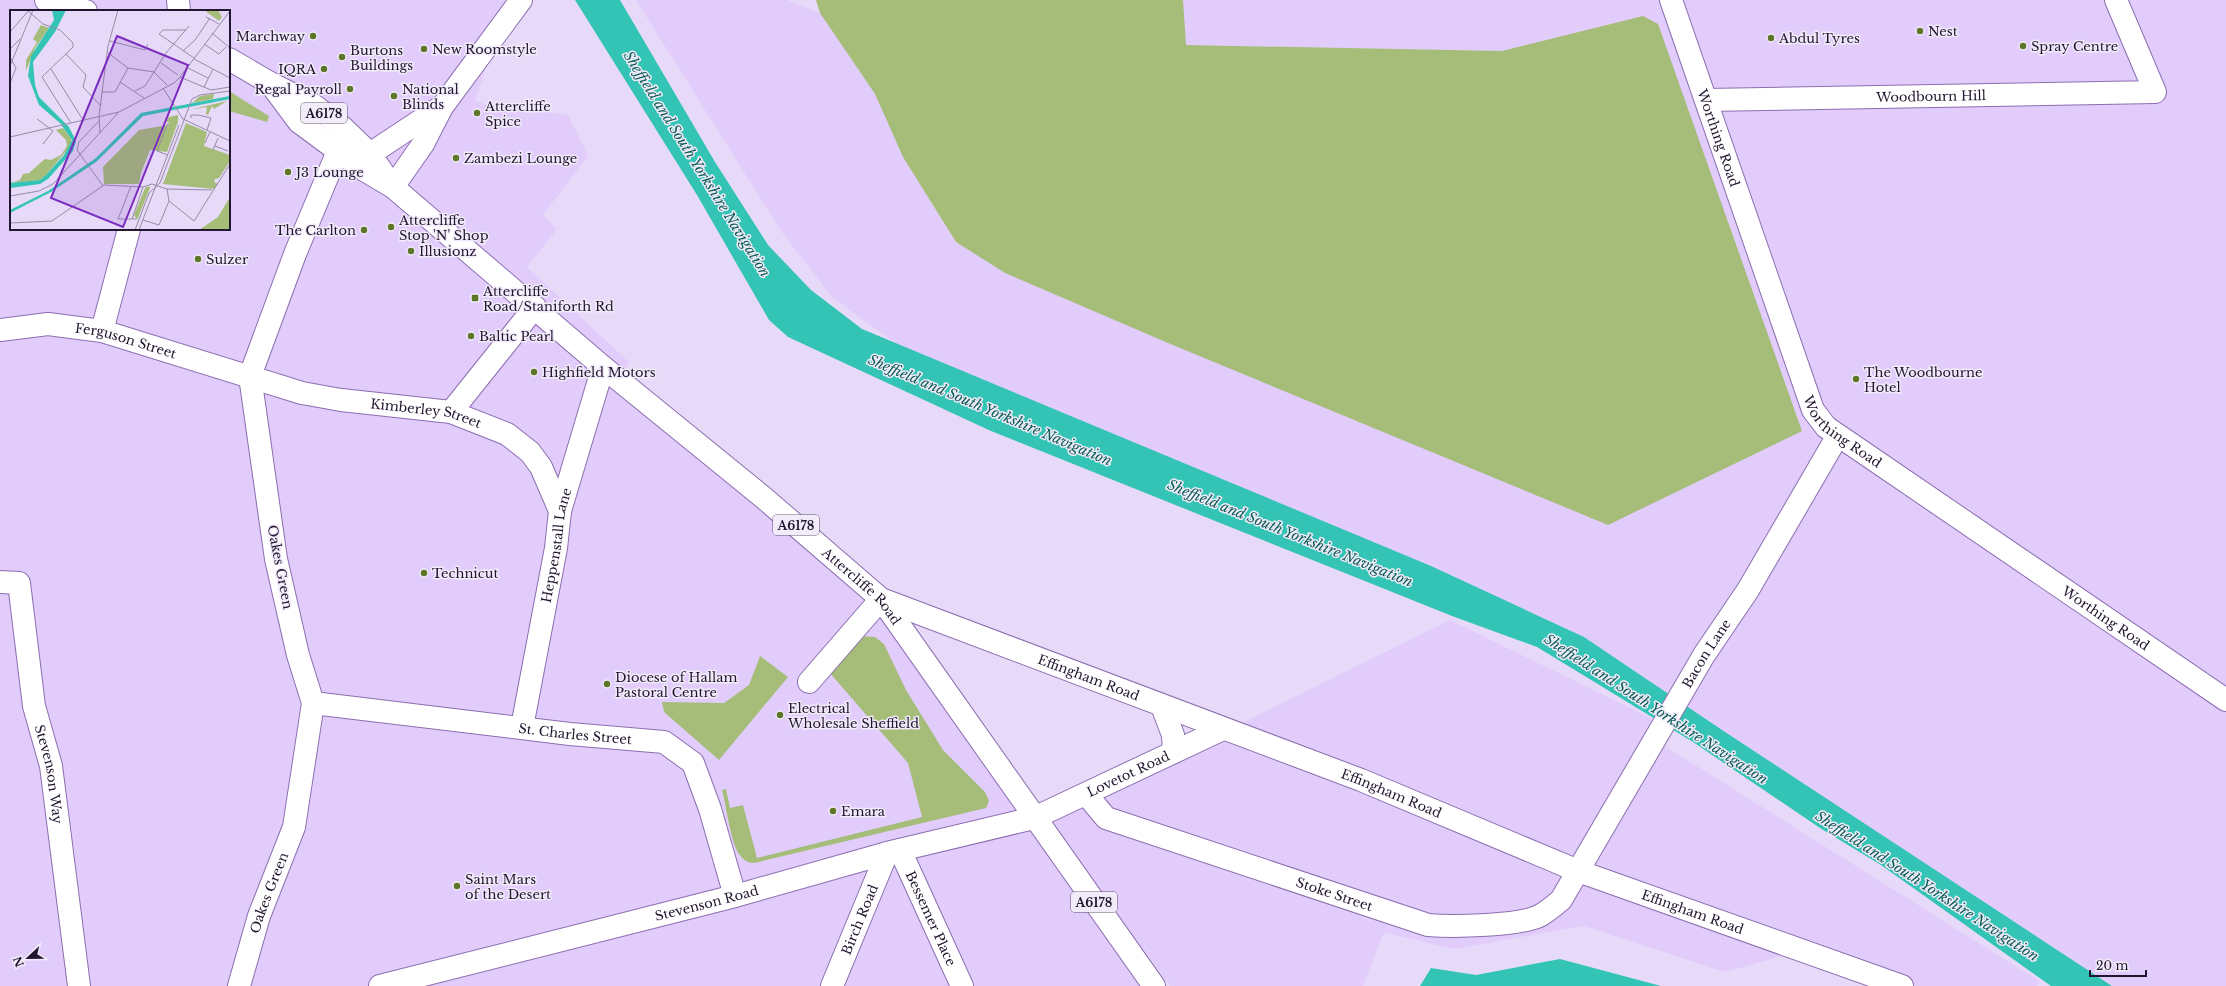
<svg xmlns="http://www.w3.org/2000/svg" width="2226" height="986" font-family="'Libre Baskerville',serif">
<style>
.built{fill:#e1ccfc;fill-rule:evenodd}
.green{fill:#a5bd78}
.water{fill:#33c4b5}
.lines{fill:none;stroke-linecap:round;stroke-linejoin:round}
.minor-casing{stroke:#8c6eb0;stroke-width:24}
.major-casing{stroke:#8c6eb0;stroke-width:24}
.minor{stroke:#fff;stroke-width:22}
.major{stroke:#fff;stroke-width:22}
.poi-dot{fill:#5e7627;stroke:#f1ebfa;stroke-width:1.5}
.labels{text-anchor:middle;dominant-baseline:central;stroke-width:3;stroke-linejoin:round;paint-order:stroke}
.shield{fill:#f1ebfa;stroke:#60556c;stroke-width:1}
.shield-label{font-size:12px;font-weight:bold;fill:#22152f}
.poi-label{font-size:13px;fill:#22152f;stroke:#f1ebfa;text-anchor:start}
.street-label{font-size:13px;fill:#22152f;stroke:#f1ebfa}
.water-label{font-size:14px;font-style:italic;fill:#0a5c54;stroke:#f1ebfa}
.inset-road{fill:none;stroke:#988ba8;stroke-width:1}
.view{fill:#7b2cbf;fill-opacity:0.15;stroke:#7b2cbf;stroke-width:2}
.inset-edge{fill:none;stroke:#22152f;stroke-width:2}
</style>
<rect width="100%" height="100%" fill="#e7daf8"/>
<g class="built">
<path d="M 0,0 L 521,0 L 497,34 L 475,102 L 568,115 L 588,156 L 543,215 L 557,229 L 527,267 L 629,362 L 612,384 L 864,591 L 1151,986 L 0,986 ZM 11,11 L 229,11 L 229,229 L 11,229 Z"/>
<polygon points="636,0 787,0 820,13 875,94 903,157 956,242 1005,273 1643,16 1502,51 1186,45 1182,0 2226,0 2226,986 2112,986 1722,730 1584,637 1431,566 899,346 832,297 781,231"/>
<polygon points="1450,620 1663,724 1660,743 2039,981 2037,986 1915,986 1810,948 1725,972 1584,926 1453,949 1384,932 1363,986 1170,986 1045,814 1222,733"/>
</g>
<g class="green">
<polygon points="816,0 1183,0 1186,45 1502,51 1643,16 1658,24 1802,431 1608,525 1168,343 1005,273 956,242 903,157 875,94 820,13"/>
<polygon points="229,91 269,116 267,122 229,111"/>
<path d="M 861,636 L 875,637 L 884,644 L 906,690 L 943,750 L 985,792 L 989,801 L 986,808 L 754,863 C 748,863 743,860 739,854 C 731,843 726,805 722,790 L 726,789 L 730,808 L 743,805 L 757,858 L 922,817 L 908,763 L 829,672 Z"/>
<polygon points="760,656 788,677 719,760 664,712 662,702 724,703 749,685"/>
</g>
<g class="water">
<polygon points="575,0 620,0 715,162 768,245 811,290 862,329 1431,566 1584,637 1722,730 2112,986 2051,986 1881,865 1820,828 1693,742 1537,647 1452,616 991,431 788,337 769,320 697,195"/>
<polygon points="1560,959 1661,986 1420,986 1431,968 1476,975"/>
</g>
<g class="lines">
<g class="minor-casing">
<g id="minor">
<polyline points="178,0 179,11"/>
<path id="s1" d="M 1671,0 L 1813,410 L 1826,427 L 2226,700"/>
<path id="s2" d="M 1707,100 L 2155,92 L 2116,0"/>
<path id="s3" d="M 0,330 L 48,324 L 102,331 L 302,393 L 341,400 L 451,412 L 507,434 L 530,452 L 541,467 L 560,511"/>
<polyline points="102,331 129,229"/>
<polyline points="451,412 535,307"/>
<path id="s4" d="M 0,582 L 19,583 L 34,706 L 51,766 L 79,986"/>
<polyline points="809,682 881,599"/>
<path id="s5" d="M 313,703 L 570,734 L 664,742 L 693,763 L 710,809 L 735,896"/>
<path id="s6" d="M 522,727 L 556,548 L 560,511 L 603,367"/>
<path id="s7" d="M 1086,794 L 1106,818 L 1428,925 C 1452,927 1522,926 1541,915 C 1548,911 1555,905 1561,900 L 1704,655 L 1748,590 L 1837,437"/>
<path id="s8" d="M 900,850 L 962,986"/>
<path id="s9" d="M 239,986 L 259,916 L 294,827 L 313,703 L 298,655 L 276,559 L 250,376 L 295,254 L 338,151"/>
<path id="s10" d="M 380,986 L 735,896 L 887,853 L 1034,818"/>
<path id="s11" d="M 832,986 L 887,853"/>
</g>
</g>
<g class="major-casing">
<g id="major">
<polyline points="46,0 86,11"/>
<polyline points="229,59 270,83 312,104 342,127 370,154 388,180"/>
<path id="s12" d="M 270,83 L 299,122 L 364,170 L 393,187 L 603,367 L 764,498 L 881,599 L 1154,986"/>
<polyline points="365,167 365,160 370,154 441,107"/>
<polyline points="393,187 423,144 442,107 521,0"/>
<path id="s13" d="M 881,599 L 1361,780 L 1578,871 L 1902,986"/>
<polyline points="1162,706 1173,735 1174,752"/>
<path id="s14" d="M 1034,818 L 1223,729"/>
</g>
</g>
<use href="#minor" class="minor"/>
<use href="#major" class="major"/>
</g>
<g class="poi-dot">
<circle cx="1920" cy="31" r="4"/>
<circle cx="313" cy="36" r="4"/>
<circle cx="1771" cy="38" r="4"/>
<circle cx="2023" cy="46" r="4"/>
<circle cx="424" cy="49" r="4"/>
<circle cx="342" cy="57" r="4"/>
<circle cx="324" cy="69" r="4"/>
<circle cx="350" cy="89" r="4"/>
<circle cx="394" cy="96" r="4"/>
<circle cx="477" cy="113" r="4"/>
<circle cx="456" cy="158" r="4"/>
<circle cx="288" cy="172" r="4"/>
<circle cx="391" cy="227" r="4"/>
<circle cx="364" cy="230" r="4"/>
<circle cx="411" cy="251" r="4"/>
<circle cx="198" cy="259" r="4"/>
<rect x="471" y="294" width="8" height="8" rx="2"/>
<circle cx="471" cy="336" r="4"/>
<circle cx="534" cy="372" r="4"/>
<circle cx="1856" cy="379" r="4"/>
<circle cx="424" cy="573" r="4"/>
<circle cx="607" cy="684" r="4"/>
<circle cx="780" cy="715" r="4"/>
<circle cx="833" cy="811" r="4"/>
<circle cx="457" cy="886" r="4"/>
</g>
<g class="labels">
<g class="shield">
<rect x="301" y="103" width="46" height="20" rx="3"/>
<rect x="773" y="515" width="46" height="20" rx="3"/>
<rect x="1071" y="892" width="46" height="20" rx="3"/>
</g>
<g class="shield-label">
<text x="324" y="113">A6178</text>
<text x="796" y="525">A6178</text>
<text x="1094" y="902">A6178</text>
</g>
<g class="poi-label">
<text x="1928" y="31">Nest</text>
<text x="305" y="36" text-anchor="end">Marchway</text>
<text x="1779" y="38">Abdul Tyres</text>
<text x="2031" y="46">Spray Centre</text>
<text x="432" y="49">New Roomstyle</text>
<text x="350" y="50">Burtons<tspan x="350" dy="15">Buildings</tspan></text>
<text x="316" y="69" text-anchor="end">IQRA</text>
<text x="342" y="89" text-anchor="end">Regal Payroll</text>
<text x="402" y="89">National<tspan x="402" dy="15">Blinds</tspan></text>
<text x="485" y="106">Attercliffe<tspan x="485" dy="15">Spice</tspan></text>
<text x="464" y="158">Zambezi Lounge</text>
<text x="296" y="172">J3 Lounge</text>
<text x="399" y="220">Attercliffe<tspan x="399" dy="15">Stop 'N' Shop</tspan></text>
<text x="356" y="230" text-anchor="end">The Carlton</text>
<text x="419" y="251">Illusionz</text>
<text x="206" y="259">Sulzer</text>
<text x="483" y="291">Attercliffe<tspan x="483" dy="15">Road/Staniforth Rd</tspan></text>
<text x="479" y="336">Baltic Pearl</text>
<text x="542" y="372">Highfield Motors</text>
<text x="1864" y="372">The Woodbourne<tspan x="1864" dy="15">Hotel</tspan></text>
<text x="432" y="573">Technicut</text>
<text x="615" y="677">Diocese of Hallam<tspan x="615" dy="15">Pastoral Centre</tspan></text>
<text x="788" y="708">Electrical<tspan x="788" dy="15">Wholesale Sheffield</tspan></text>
<text x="841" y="811">Emara</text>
<text x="465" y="879">Saint Mars<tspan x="465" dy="15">of the Desert</tspan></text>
</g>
<g class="street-label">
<text stroke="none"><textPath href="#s2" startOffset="224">Woodbourn Hill</textPath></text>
<text stroke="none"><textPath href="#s1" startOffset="146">Worthing Road</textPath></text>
<text stroke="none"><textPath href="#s3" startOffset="128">Ferguson Street</textPath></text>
<text stroke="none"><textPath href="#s3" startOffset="438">Kimberley Street</textPath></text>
<text stroke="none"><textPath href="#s1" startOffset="470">Worthing Road</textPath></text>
<text stroke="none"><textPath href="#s6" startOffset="185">Heppenstall Lane</textPath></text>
<text transform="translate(280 567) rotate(79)">Oakes Green</text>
<text stroke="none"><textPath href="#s12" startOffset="779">Attercliffe Road</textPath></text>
<text stroke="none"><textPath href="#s1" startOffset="794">Worthing Road</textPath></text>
<text stroke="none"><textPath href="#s7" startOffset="796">Bacon Lane</textPath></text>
<text stroke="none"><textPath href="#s13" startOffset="222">Effingham Road</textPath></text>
<text stroke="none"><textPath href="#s5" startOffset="264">St. Charles Street</textPath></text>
<text stroke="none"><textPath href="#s14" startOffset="104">Lovetot Road</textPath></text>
<text stroke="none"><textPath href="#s4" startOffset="213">Stevenson Way</textPath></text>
<text stroke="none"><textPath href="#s13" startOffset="546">Effingham Road</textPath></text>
<text stroke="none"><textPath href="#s9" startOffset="98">Oakes Green</textPath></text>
<text stroke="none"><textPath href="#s7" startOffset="272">Stoke Street</textPath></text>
<text stroke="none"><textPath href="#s10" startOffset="337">Stevenson Road</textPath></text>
<text stroke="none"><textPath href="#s13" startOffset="870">Effingham Road</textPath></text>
<text stroke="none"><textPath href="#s8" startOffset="75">Bessemer Place</textPath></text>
<text stroke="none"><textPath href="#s11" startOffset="72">Birch Road</textPath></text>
</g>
<g class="water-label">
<text transform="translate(697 164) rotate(58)">Sheffield and South Yorkshire Navigation</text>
<text transform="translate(990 410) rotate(23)">Sheffield and South Yorkshire Navigation</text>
<text transform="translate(1290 533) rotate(22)">Sheffield and South Yorkshire Navigation</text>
<text transform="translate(1656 709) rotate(33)">Sheffield and South Yorkshire Navigation</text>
<text transform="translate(1927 886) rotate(33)">Sheffield and South Yorkshire Navigation</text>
</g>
</g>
<g transform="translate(10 10)">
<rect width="220" height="220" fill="#e7daf8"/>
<path d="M 194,0 L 208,0 L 212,7 L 209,11 ZM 31,15 L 39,18 L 25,38 L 16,61 L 16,50 L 27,32 L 23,29 ZM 204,84 L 203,89 L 182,93 L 190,86 ZM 217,91 L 204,99 L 202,96 L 198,105 L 196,104 L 197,97 L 179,100 ZM 168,105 L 168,112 L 157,142 L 140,140 L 131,163 L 129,174 L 94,174 L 93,157 L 129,120 L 158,115 L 159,112 L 156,112 L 159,107 ZM 176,113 L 197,122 L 194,136 L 220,145 L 220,151 L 209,168 L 205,169 L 204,172 L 208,174 L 204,179 L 153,174 ZM 53,118 L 61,129 L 61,135 L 36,165 L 30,170 L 0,173 L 10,170 L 13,164 L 19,163 L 35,149 L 41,150 L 51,145 L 57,136 L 56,130 L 46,120 ZM 139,176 L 140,178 L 127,210 L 124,205 L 135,178 ZM 220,187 L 220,220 L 189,220 L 208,207 Z" fill="#a5bd78"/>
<path d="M 42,0 L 56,0 L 45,22 L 23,52 L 25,75 L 29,87 L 59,117 L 66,131 L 63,141 L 38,169 L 30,174 L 0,178 L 0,173 L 30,170 L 36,165 L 54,145 L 62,130 L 50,113 L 29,95 L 18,66 L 21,46 L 44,10 ZM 220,86 L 220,89 L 133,106 L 86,152 L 41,182 L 0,203 L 0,200 L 38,181 L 86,148 L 131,103 Z" fill="#33c4b5"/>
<path class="inset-road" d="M 17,0 L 33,14 L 50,20 L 63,33 L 63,37 L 32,67 L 61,113M 196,7 L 209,14M 176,20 L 153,20 L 149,24 L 184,48M 0,22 L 19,0M 202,23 L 220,38M 185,30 L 200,8M 100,31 L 135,40 L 138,34M 194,34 L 209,44 L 216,37M 0,39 L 10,29M 173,41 L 185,30M 97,42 L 118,58 L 144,62 L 157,75M 56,44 L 76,65 L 73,77 L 90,95M 0,47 L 6,58 L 0,73M 184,49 L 220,68M 151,53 L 168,65M 0,56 L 23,0M 178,58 L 198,68M 41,59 L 73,110M 170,67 L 201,80 L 220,77M 110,72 L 134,88M 163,74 L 170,67 L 220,1M 194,77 L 203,59M 153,78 L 173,109 L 220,131M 125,81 L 135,76 L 156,43 L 179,16M 92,82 L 105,82 L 118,58M 89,106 L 98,36 L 108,0M 89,106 L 90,123M 181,108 L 181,105 L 188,105 L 201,108 L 197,120M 27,109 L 43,121 L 33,134M 89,111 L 69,132 L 67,140 L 93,176M 0,127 L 109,102 L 164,73M 195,133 L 200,122M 205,136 L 218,141M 203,140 L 208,128M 158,145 L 147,141 L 158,113M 121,176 L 108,209 L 126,209M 157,179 L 202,180M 0,186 L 29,181 L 43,174 L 108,103M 122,209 L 133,177M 133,210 L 149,215 L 159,191M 0,213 L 42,211 L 94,175 L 133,177 L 142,174 L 157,179 L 159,191 L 184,211 L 220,154M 125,220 L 139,183 L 150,173 L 182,89 L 190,85 L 220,81M 129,220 L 169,115"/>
<path class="view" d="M 107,26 L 178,55 L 113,217 L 41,188 Z"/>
<rect width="220" height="220" class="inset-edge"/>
</g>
<g transform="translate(28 958) rotate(248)" stroke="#f1ebfa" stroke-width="3" paint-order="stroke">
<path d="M0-3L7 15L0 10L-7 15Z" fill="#22152f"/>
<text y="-6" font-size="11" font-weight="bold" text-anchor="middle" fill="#22152f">N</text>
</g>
<path d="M2090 970v6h56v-6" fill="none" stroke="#22152f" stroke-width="2"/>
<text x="2096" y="970" font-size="12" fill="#22152f" stroke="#f1ebfa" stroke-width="3" paint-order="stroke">20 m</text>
</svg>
